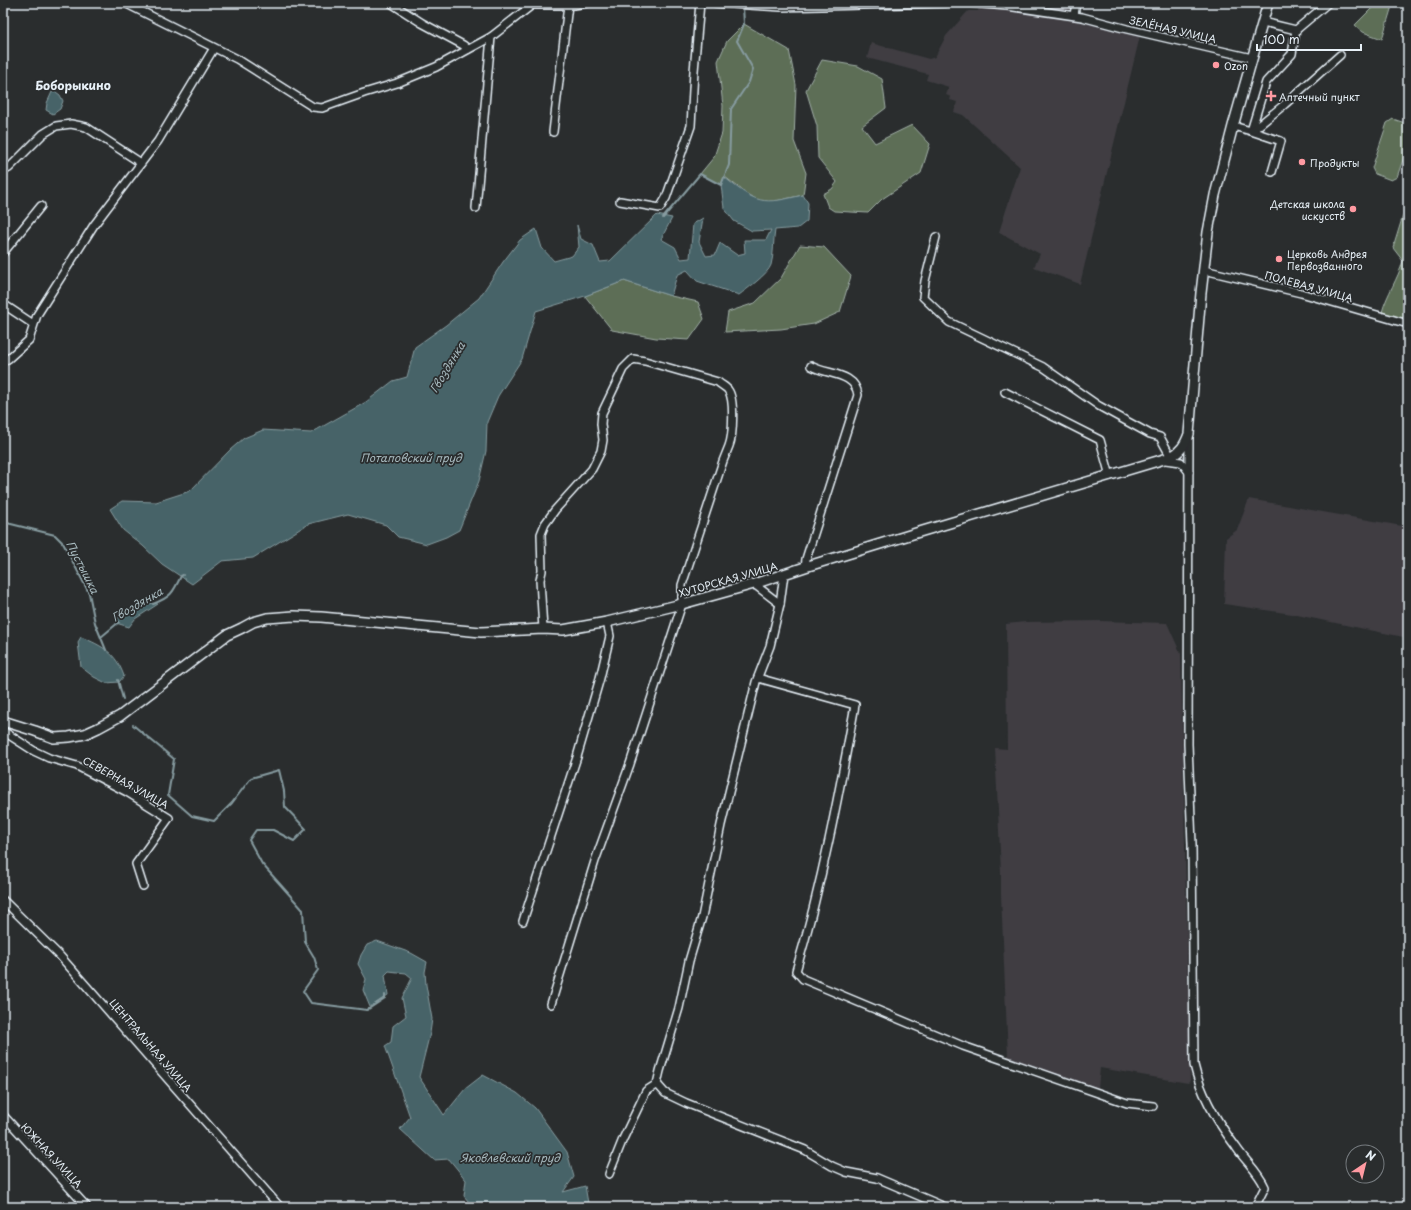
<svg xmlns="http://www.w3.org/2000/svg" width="1411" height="1210" font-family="'Playpen Sans',sans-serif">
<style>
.built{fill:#3f3d42}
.green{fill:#5d6e57;stroke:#a2b0a8}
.water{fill:#466467;stroke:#879ca1}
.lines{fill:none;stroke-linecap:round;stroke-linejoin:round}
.stream{stroke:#879ca1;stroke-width:2}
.street-casing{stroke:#e8f1f8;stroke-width:10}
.secondary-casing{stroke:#e8f1f8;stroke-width:12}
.street{stroke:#2a2d2e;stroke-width:7}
.secondary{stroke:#2a2d2e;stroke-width:9}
.poi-dot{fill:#ff9aa2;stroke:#2a2d2e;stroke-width:1.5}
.labels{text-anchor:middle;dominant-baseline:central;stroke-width:3.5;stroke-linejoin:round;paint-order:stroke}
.street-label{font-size:10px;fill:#e8f1f8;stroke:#2a2d2e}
.poi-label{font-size:10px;fill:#e8f1f8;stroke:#2a2d2e;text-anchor:start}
.water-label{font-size:11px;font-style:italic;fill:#a7b9be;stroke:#2a2d2e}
.quarter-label{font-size:12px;font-weight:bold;fill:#e8f1f8;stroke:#2a2d2e}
</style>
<rect width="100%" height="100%" fill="#2a2d2e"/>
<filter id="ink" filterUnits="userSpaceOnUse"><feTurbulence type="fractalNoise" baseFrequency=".025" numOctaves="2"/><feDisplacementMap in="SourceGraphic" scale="8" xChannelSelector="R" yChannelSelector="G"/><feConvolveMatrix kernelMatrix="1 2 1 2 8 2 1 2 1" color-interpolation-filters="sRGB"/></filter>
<g filter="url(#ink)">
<g class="built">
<polygon points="979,3 1070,3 1069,19 1140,36 1080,284 1034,267 1040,254 999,232 1020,167 963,115 954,112 957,102 950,100 951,97 946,95 949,87 926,80 928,74 867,58 871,43 929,59 935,57 946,36 968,11 978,11"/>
<polygon points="1249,499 1408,527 1408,638 1292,614 1224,604 1226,538 1237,530"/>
<polygon points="1100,621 1167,623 1181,654 1190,1081 1188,1083 1100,1068 1098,1089 1008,1057 1001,895 1001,872 995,748 1007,749 1006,624 1025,622"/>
</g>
<g class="green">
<polygon points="1377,3 1392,6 1382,39 1363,32 1355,25"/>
<polygon points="744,24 789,50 796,85 794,141 806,173 803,195 771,202 755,200 725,177 721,185 700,174 714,157 722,133 723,106 718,61 727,41"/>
<polygon points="822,60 858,66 882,79 886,108 862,126 875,143 912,125 930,144 921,173 882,199 868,213 834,211 828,207 823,194 832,189 837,182 818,158 817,126 806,90"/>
<polygon points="1393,119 1408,124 1408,145 1397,177 1391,180 1375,174 1372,168 1387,123"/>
<path d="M 1405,209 L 1408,211 L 1408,320 L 1382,312 C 1387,294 1398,279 1403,261 L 1393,248 Z"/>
<polygon points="800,245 824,247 851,276 840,312 814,324 781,329 725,332 728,312 755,303 781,278"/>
<polygon points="624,281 671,296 698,302 704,319 689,340 656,338 612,330 585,296"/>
</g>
<g class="water">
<polygon points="52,92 56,92 60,95 63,101 60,109 53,114 46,110 47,103"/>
<path d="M 724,177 C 757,204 762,205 803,195 L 808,203 L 807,221 L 798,228 L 775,230 C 773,241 774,255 771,265 C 768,274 747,289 739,295 L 697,281 L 687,270 L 677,275 L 671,296 L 624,281 L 585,296 L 536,311 L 522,359 L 498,396 L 487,422 L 486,451 L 479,481 L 459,530 L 446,537 L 427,544 L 398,537 L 386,525 L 348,514 L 308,524 L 253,558 L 222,561 L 192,584 L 162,564 L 143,546 L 123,530 L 110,509 L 122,501 L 156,502 L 190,491 L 230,450 L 244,438 L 263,430 L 311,433 L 366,402 L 393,381 L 407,377 L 415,347 L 446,325 L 479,298 L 503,262 L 520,240 L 536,229 L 542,248 L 554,261 L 572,256 L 579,247 L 577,225 L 581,239 L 593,245 L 600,262 L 610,261 L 657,215 L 672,218 L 661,239 L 675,247 L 681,259 L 690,258 L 693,224 L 703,218 L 699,242 L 706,256 L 715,255 L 720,243 L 737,255 L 745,253 L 744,240 L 766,240 L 771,230 L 752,231 L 734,221 L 724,208 L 721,185 Z"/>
<path d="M 148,603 L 158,604 L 135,619 L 129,627 L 116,623 C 119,611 138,607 148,603 Z"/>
<path d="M 81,637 C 103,646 116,653 124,676 L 119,682 L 106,683 L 94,677 L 81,667 L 78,642 Z"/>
<polygon points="377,941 411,953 427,962 425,972 426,985 432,1019 430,1033 419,1077 444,1115 465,1089 483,1075 517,1093 535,1108 567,1152 574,1177 563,1192 585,1186 588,1203 599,1207 473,1207 464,1196 466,1180 449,1159 434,1160 400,1129 410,1117 385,1046 391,1042 393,1026 406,1016 402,998 412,978 406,973 389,971 385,975 388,995 370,1007 363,990 366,979 358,964 361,955 367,945"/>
</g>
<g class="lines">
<g class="stream">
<polyline points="663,218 700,174 721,185 729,165 731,109 749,82 753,69 737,41 744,24 743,6"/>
<polyline points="3,522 55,535 63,543 89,593 95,623 106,650"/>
<path d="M 153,604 C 171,597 173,593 181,576 L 183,575"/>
<polyline points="101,637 119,622"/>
<polyline points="118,680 123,699"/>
<polyline points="133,725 174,759 168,795 192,816 214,821 232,803 251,778 279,770 284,791 285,807 306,829 294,841 273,830 256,830 249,840 262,864 303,910 305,942 314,957 318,970 303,991 311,1003 367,1010 385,998 385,995"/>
</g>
<g class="street-casing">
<g id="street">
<polyline points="125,3 237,59 313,107 322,108 364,93 397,83 436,67 491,37 532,5 574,5 586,3"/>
<polyline points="391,3 422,23 463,45 468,49"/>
<polyline points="716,3 781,7 944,3"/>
<polyline points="970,3 1007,6 1082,17 1127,29 1252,58"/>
<polyline points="1074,15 1076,3"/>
<polyline points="1263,22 1296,30 1328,3"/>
<polyline points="1233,126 1251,131 1266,82 1292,54 1296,30"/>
<polyline points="1251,131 1281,141 1272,172"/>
<polyline points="1252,131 1285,104 1340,55"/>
<polyline points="553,132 568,5"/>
<polyline points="3,171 9,168 43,134 56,126 71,124 86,127 141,163"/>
<polyline points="620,201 660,208 666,198 691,126 694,71 700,3"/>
<polyline points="476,208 491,37"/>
<polyline points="936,237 925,281 923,297 949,322 1043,367 1099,406 1150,434 1160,437 1171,457"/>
<polyline points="3,253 41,206"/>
<polyline points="1204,270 1301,293 1408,324"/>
<polyline points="3,304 33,324"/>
<polyline points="3,362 9,358 29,340 37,315 94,225 158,141 214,48"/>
<polyline points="1005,392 1100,440 1110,476"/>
<path d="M 1189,436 L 1188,744 L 1192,844 L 1194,1065 C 1201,1095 1218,1123 1236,1147 C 1245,1161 1258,1171 1265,1187 L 1255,1207"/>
<polyline points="1166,460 1181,462 1189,472"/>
<path d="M 805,567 L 806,559 L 858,395 C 855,372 827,375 811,366"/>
<polyline points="784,574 780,604 770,646 756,682 721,825 702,917 689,961 679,1008 660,1071 657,1084 665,1093 686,1103 805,1150 832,1166 846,1172 877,1178 945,1207"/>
<polyline points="754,584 780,604"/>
<path d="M 543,629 L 540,580 L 542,571 L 541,534 L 545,524 L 555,510 L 592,469 L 601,451 L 603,440 L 601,424 L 602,413 L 623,369 L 633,359 L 645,361 L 718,382 C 721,385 726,387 728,390 C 735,399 733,436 729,446 C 727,451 725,456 723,461 L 682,585 L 682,604 L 630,764 L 595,861 L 551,1004"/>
<path d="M 758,678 L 855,705 C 839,794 822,884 796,971 L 803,979 L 963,1046 L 1127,1103 L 1153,1106"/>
<polyline points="3,731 34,751 49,758 77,766 127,792 169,818 136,864 143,886"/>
<polyline points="3,900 60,956 96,997 280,1207"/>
<polyline points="523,921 577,757 600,678 610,636 607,622"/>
<polyline points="3,1115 87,1207"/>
<polyline points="609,1174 623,1139 646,1091 657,1084"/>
</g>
</g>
<g class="secondary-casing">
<path id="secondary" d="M 3,721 L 35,731 L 54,738 L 69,737 L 85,734 L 98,728 L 120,716 L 211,647 L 227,635 L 242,628 L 253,622 L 267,618 L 294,616 L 321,617 L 481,632 L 543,629 L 563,630 L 607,622 L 682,604 L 754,584 L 805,567 L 916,533 L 1171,457 C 1181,451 1185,445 1189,434 L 1201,293 L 1208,232 L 1215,195 L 1233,126 L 1268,3"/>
</g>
<use href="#street" class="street"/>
<use href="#secondary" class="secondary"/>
</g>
</g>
<g class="poi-dot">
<circle cx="1216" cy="65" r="4"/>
<path d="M1269 90h4v4h4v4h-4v4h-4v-4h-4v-4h4z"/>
<circle cx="1302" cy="162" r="4"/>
<circle cx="1353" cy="209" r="4"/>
<circle cx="1279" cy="259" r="4"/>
</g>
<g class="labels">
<g class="street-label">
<text transform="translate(1173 29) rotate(13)">ЗЕЛЁНАЯ УЛИЦА</text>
<text transform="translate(1309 286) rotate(15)">ПОЛЕВАЯ УЛИЦА</text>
<text transform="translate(728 579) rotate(-16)">ХУТОРСКАЯ УЛИЦА</text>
<text transform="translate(126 782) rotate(29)">СЕВЕРНАЯ УЛИЦА</text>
<text transform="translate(151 1045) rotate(49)">ЦЕНТРАЛЬНАЯ УЛИЦА</text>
<text transform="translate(52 1155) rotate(47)">ЮЖНАЯ УЛИЦА</text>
</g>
<g class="poi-label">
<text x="1224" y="65">Ozon</text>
<text x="1279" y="96">Аптечный пункт</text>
<text x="1310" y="162">Продукты</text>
<text x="1345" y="203" text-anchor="end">Детская школа<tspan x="1345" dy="12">искусств</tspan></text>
<text x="1287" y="253">Церковь Андрея<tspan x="1287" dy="12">Первозванного</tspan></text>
</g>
<g class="water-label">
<text transform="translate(447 367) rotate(-59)">Гвоздянка</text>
<text x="411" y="457">Потаповский пруд</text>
<text transform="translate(83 567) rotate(63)">Пустышка</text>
<text transform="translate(137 604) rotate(-30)">Гвоздянка</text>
<text x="510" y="1157">Яковлевский пруд</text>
</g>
<g class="quarter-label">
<text x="73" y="85">Боборыкино</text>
</g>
</g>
<rect width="1411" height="1210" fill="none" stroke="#2a2d2e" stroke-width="16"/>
<rect x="8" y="8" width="1395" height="1194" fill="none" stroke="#e8f1f8" stroke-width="1.5" filter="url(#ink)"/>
<g transform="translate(1365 1164) rotate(35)"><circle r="19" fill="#2a2d2e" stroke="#767b7f"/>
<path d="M0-3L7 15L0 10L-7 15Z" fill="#ff9aa2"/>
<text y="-6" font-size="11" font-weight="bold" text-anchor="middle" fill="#e8f1f8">N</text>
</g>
<path d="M1257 44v6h104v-6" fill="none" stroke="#e8f1f8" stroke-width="2"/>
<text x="1263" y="44" font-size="12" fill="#e8f1f8" stroke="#2a2d2e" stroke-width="3" paint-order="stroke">100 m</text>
</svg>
